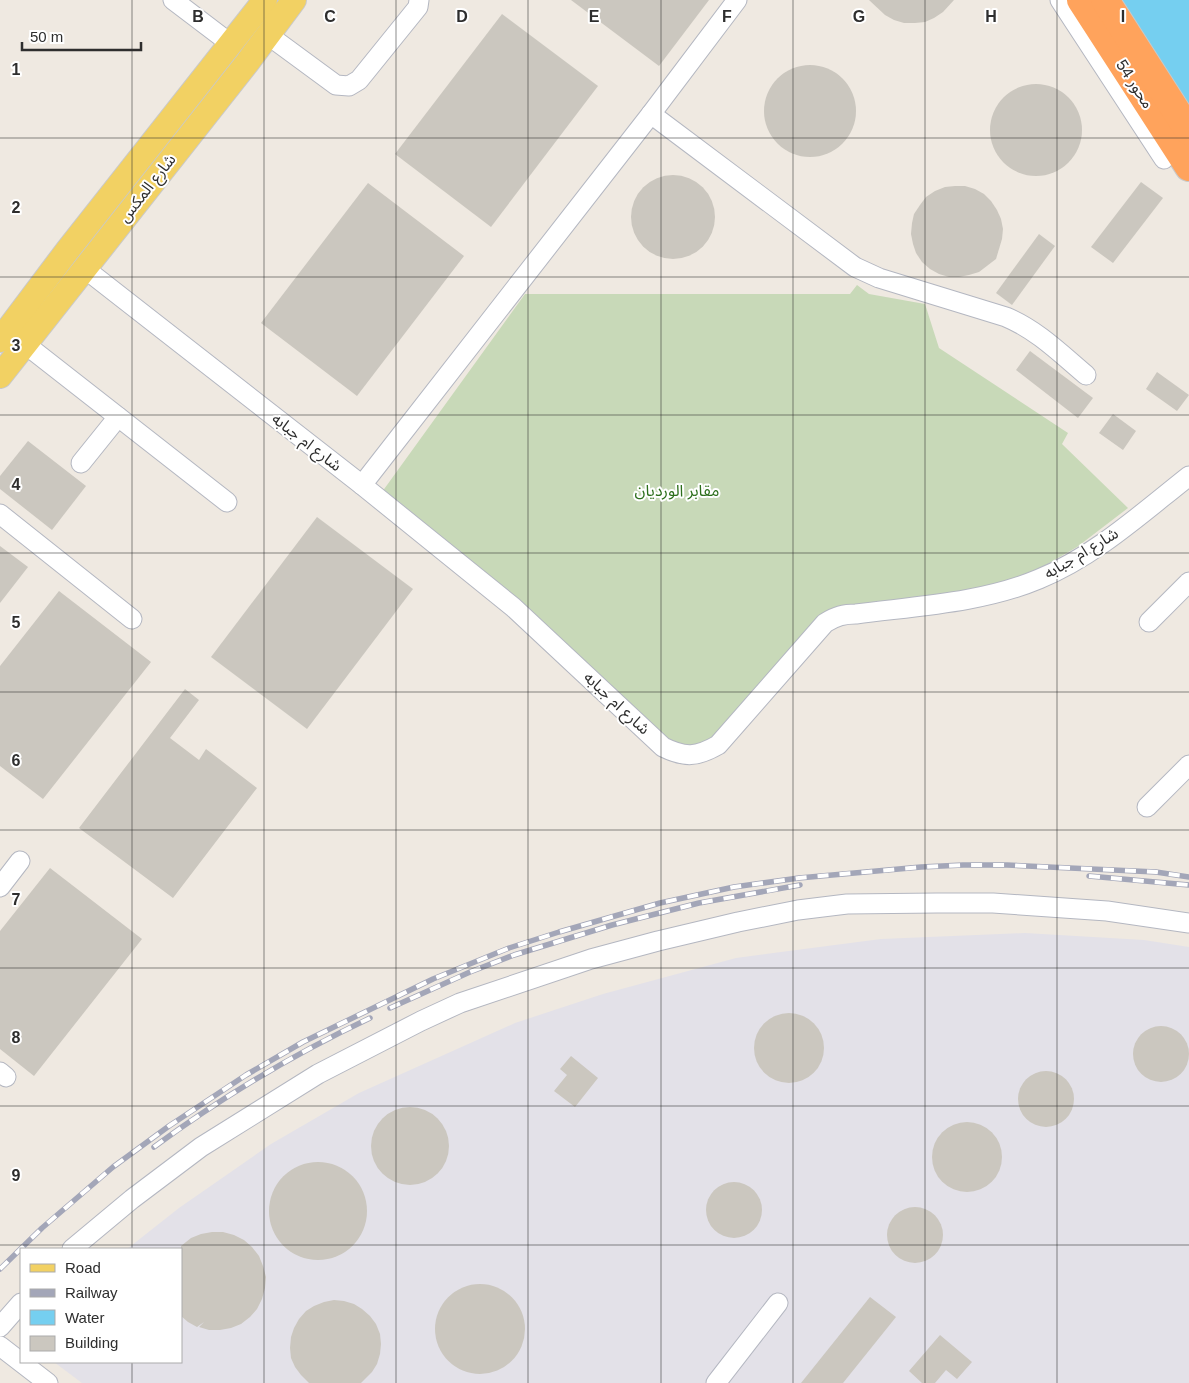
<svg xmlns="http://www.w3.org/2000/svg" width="1189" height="1383" font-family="Helvetica,'Noto Sans Arabic',sans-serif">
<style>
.industrial{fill:#e3e1e8}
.cemetery{fill:#c8d9b8}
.water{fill:#75cff0}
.building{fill:#cbc7bf}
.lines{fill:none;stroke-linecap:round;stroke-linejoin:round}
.minor-casing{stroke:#b4b7c1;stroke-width:21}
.major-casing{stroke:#c9c9c9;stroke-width:26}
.highway-casing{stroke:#c9c9c9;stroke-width:30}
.minor{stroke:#fff;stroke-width:19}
.major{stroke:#f2d163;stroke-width:24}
.highway{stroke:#ffa35c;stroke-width:28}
.rail-casing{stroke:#a3a6b8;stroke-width:5.5}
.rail{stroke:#fff;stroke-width:4;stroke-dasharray:11;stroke-linecap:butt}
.grid{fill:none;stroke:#2e2e2e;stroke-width:1;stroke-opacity:0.55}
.labels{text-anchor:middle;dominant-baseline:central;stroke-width:4;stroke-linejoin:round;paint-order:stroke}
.street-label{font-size:16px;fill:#2e2e2e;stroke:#fff}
.park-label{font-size:16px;fill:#2c6e1b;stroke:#fff}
.grid-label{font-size:16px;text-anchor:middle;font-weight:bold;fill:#2e2e2e;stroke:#fff;stroke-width:4;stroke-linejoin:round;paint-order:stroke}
</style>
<rect width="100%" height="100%" fill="#efe9e1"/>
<polygon class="industrial" points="1025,933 1144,940 1189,947 1189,1383 82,1383 54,1362 181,1362 181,1249 127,1249 179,1208 271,1144 359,1093 515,1023 603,994 736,958 881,939"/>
<polygon class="cemetery" points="857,285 869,294 925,304 939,348 1068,433 1062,444 1128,508 1077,547 1037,570 994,585 933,598 832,609 709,740 701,745 680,747 669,739 382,492 525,294 850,294"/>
<polygon class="water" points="1121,0 1189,0 1189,106"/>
<g class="building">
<polygon points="571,0 709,0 659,66"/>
<polygon points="869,0 954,0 943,12 934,18 925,22 915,23 904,23 894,20 885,15"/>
<polygon points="502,14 598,86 491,227 395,154"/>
<circle cx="810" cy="111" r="46"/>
<circle cx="1036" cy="130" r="46"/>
<circle cx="673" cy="217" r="42"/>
<polygon points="1141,182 1163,198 1113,263 1091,247"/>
<polygon points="368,183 464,256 357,396 261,323"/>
<polygon points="955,186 965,186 975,189 984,194 991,201 997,210 1001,219 1003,229 1002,239 996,259 979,272 969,275 959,277 949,277 939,274 930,269 922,262 916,253 913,244 911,234 912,223 914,214 920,205 926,197 935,191 945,187"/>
<polygon points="1039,234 1055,246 1012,305 996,293"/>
<polygon points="1030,351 1093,398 1078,418 1016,370"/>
<polygon points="1157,372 1189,395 1177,411 1146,389"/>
<polygon points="1113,414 1136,431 1123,450 1099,433"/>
<polygon points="28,441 86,486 52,530 0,489 0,476"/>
<polygon points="317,517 413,589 307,729 211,657"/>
<polygon points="0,546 28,567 0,603"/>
<polygon points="59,591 151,662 43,799 0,766 0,666"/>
<polygon points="185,689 199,700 170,738 199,760 206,749 257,788 173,898 79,828"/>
<polygon points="50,868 142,939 34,1076 0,1049 0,931"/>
<circle cx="789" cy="1048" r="35"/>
<circle cx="1161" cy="1054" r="28"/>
<polygon points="571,1056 598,1078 575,1107 554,1091 567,1075 560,1069"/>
<circle cx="1046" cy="1099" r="28"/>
<circle cx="410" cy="1146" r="39"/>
<circle cx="967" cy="1157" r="35"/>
<circle cx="318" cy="1211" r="49"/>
<circle cx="734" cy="1210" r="28"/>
<circle cx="915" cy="1235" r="28"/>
<polygon points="212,1232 223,1232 234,1235 244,1240 252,1247 259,1256 263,1266 266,1277 265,1288 262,1299 257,1309 250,1317 241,1324 231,1328 220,1330 209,1330 199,1327 204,1322 197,1327 188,1322 181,1316 181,1246 191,1238 201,1234"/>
<circle cx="480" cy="1329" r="45"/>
<polygon points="870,1297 896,1317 843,1383 801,1383"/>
<polygon points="334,1300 344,1301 354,1304 362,1309 370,1316 376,1324 380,1334 381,1344 380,1354 377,1364 372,1372 361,1383 309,1383 301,1375 295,1367 291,1358 290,1348 291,1337 294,1328 299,1319 306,1311 314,1306 324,1302"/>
<polygon points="940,1335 972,1362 957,1379 946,1370 935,1383 922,1383 909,1371"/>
</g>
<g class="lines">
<g class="minor-casing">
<g id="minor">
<polyline points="173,0 231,44"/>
<polyline points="1060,0 1164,159"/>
<polyline points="268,35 336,85 349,86 359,80 418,7 419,0"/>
<path d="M 651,114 L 855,267 L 879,278 L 1006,317 C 1037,330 1060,353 1086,375"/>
<path d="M 84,268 L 362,485 L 513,607 L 663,747 C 685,758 697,757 718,745 L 825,623 C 836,616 844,614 856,614 C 917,606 982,603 1039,579 C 1095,556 1142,513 1189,476"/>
<polyline points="25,344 227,502"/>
<polyline points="81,463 118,417"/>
<polyline points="362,485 651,114 737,0"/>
<polyline points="0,514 132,619"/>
<polyline points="1149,622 1189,582"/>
<polyline points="1147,807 1189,765"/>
<polyline points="0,887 20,861"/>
<polyline points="0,1072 6,1077"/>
<polyline points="72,1249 132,1199 201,1147 318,1074 421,1021 460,1003 591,959 658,941 738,922 798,910 847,904 937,903 993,903 1107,911 1189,923"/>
<polyline points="0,1327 21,1303"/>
<polyline points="0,1346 48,1383"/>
<polyline points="716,1383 778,1303"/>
</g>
</g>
<g class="major-casing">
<g id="major">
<polyline points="0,340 67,251 265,0"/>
<polyline points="0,376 247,63 294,0"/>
</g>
</g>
<g class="highway-casing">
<g id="highway">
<polyline points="1081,0 1189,167"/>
<polyline points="1105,0 1189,131"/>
</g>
</g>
<use href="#minor" class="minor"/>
<use href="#major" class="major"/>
<use href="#highway" class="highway"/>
<g class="rail-casing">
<g id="rail">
<polyline points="1089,876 1189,885"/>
<polyline points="390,1008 470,972 514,955 612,925 699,903 800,885"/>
<path d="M 154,1147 C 222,1097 294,1054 370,1018"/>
<polyline points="0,1269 42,1228 113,1167 169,1126 246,1075 303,1042 433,979 509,948 559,932 660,903 734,887 799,878 921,867 963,865 1007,865 1156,872 1189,877"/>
</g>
</g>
<use href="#rail" class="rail"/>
</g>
<path class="grid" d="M 132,0 L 132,1249M 264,0 L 264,1383M 396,0 L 396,1383M 528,0 L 528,1383M 661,0 L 661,1383M 793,0 L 793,1383M 925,0 L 925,1383M 1057,0 L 1057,1383M 0,138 L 1189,138M 0,277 L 1189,277M 0,415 L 1189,415M 0,553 L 1189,553M 0,692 L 1189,692M 0,830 L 1189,830M 0,968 L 1189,968M 0,1106 L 1189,1106M 0,1245 L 1189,1245M 132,1362 L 132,1383"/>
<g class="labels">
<g class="street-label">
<text transform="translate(1135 84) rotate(57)">محور 54</text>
<text transform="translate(147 188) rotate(-52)">شارع المكس</text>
<text transform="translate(307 442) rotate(38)">شارع ام جبابه</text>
<text transform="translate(1081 553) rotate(-31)">شارع ام جبابه</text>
<text transform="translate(617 703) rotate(43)">شارع ام جبابه</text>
</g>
<g class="park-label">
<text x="677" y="490">مقابر الورديان</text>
</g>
</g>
<g class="grid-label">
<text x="198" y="22">B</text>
<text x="330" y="22">C</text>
<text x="462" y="22">D</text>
<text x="594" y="22">E</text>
<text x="727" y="22">F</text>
<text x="859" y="22">G</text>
<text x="991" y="22">H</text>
<text x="1123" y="22">I</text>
<text x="16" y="75">1</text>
<text x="16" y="213">2</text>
<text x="16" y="351">3</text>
<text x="16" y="490">4</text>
<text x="16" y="628">5</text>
<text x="16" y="766">6</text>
<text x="16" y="905">7</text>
<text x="16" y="1043">8</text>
<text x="16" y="1181">9</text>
</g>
<rect x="20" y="1248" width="162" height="115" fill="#ffffff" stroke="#ababab"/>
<rect x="30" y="1264" width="25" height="8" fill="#f2d163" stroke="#ababab"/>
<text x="65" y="1273" font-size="15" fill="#2e2e2e">Road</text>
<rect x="30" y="1289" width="25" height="8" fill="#a3a6b8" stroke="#ababab"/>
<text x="65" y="1298" font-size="15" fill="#2e2e2e">Railway</text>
<rect x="30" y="1310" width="25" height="15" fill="#75cff0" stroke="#ababab"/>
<text x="65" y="1323" font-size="15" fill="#2e2e2e">Water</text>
<rect x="30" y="1336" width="25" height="15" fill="#cbc7bf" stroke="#ababab"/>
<text x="65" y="1348" font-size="15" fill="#2e2e2e">Building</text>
<path d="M22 42v8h119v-8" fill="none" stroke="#2e2e2e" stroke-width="2.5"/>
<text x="30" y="42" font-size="15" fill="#2e2e2e" stroke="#ffffff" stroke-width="4" paint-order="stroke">50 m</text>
</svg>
